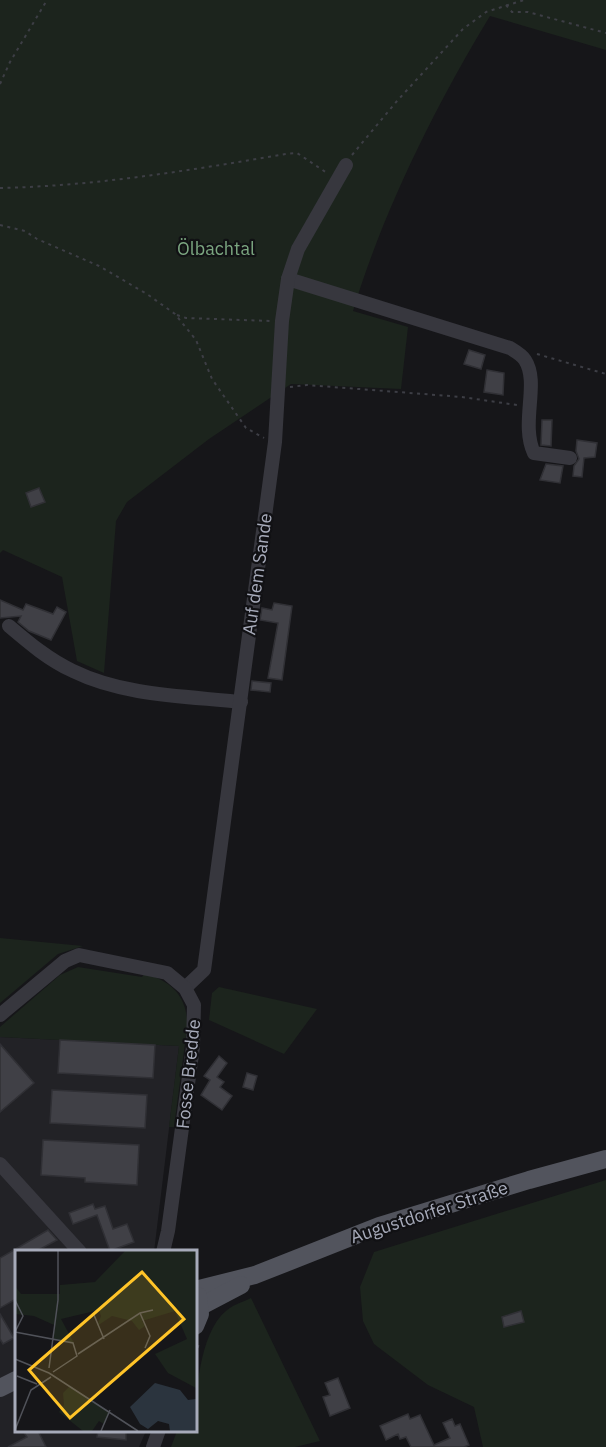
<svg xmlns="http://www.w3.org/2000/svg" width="606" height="1447" font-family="'IBM Plex Sans',sans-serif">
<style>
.built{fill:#222226}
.green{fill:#1c241d}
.building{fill:#404046;stroke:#303035;stroke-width:1.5}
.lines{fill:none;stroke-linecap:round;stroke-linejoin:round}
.path{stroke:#3d3e45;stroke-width:2;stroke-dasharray:3 4.5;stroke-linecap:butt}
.minor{stroke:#37373e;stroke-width:14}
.major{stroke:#52545d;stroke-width:18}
.labels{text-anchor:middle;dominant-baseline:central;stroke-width:4.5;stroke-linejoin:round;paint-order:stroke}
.park-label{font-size:18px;fill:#7ca781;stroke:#111114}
.street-label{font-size:18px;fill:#a7abba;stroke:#111114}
.inset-road{fill:none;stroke:#505259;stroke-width:1.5}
.view{fill:#ffc428;fill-opacity:0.15;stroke:#ffc428;stroke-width:3}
.inset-edge{fill:none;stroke:#a7abba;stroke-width:3}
</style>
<rect width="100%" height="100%" fill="#161619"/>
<polygon class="built" points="0,1037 179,1046 154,1252 16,1252 16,1430 146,1431 139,1447 0,1447"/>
<g class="green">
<path d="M 0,0 L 606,0 L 606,50 L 490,16 C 436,105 383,211 353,311 L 408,327 L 401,389 L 291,384 L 209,439 L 127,502 L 116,521 L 104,673 L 77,661 L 62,577 L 3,550 L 0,553 Z"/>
<polygon points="0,938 83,946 58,954 0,1003"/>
<path d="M 78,967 L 142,977 L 144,974 C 173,980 189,1000 187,1028 L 174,1127 L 169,1127 L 179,1046 L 0,1037 L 0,1027 L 60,975 Z"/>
<polygon points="219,987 317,1009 284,1054 209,1020 212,993"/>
<polygon points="606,1180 606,1447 483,1447 474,1407 428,1385 374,1344 363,1321 360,1287 374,1252"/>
<path d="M 251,1298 L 320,1441 L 295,1447 L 171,1447 L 177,1431 L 195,1430 C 195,1398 199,1333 226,1311 C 232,1305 243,1302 251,1298 Z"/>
</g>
<g class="building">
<polygon points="469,350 485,355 481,369 464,364"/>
<polygon points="487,370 504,373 503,395 484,392"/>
<polygon points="542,420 552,420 551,446 541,445"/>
<polygon points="577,440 597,443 595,457 584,458 582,477 573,476 574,466 579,459 576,451"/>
<polygon points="546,464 563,466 560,483 540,480"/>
<polygon points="39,488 45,502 31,507 26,493"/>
<polygon points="0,600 23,610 26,604 53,614 57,607 66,612 51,640 29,631 18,622 21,616 0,618"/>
<polygon points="274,603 292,606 282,680 268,678 278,623 260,620 262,608 272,610"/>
<polygon points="252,681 271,683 270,692 251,690"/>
<polygon points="60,1040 155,1045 153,1078 58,1073"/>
<polygon points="0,1044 34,1083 0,1112"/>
<polygon points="219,1056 227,1063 217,1077 224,1082 220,1087 232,1096 222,1110 201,1095 210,1080 204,1076"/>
<polygon points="247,1073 257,1076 253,1090 243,1087"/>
<polygon points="52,1090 147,1095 145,1128 50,1123"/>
<polygon points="43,1140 139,1145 137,1185 85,1182 85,1178 41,1175"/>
<polygon points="93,1204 95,1209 105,1206 113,1229 127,1224 134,1242 110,1251 97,1215 73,1224 69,1213"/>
<polygon points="48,1230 57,1240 35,1252 16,1252 16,1299 0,1308 0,1258"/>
<polygon points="521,1311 524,1322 504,1327 502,1317"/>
<polygon points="0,1314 14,1338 3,1344 0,1339"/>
<polygon points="338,1378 350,1408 330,1416 323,1397 330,1395 325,1383"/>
<polygon points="408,1414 410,1419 420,1415 434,1445 450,1438 443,1423 452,1419 455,1426 460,1424 469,1445 464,1447 411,1447 406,1437 400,1439 398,1434 386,1440 380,1426"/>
<polygon points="23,1431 38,1431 46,1447 8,1447 27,1437"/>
<polygon points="98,1431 126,1431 126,1440 97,1437"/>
</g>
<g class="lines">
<g class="path">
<polyline points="506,5 512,12 528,12 606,33"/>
<polyline points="0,84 10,62 47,0"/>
<polyline points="352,155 397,101 463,29 486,12 524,0"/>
<path d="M 0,188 C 96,186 192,170 286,154 L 297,153 L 327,173"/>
<polyline points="0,225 25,231 37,239 99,266 147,294 175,314 196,340 212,379 246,428 264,438"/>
<polyline points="177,315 186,318 270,321"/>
<polyline points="537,354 606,374"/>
<polyline points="290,387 307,385 462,397 517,405"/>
<polyline points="195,1355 200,1341"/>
</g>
<g class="minor">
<path d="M 288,279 L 510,348 C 515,351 522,355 525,360 C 540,383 520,423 534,453 L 570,458"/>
<path d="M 9,626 C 29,643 49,660 73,671 C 124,696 185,696 241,702"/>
<polyline points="185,988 204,970 275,442 282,321 288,279 298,249 346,165"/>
<polyline points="0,1015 65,961 79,955 167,973 185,988 194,1005 193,1047 168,1231 163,1252"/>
<polyline points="0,1164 80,1252"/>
<polyline points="153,1447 159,1430"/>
</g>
<g class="major">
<polyline points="195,1290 255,1275 379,1226 529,1180 606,1159"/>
<polyline points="201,1306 241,1285"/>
<polyline points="195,1326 200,1314 198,1296"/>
<polyline points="0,1388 16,1380"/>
</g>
</g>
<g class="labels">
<g class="park-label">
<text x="216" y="248">Ölbachtal</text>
</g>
<g class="street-label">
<text transform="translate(257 574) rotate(-82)">Auf dem Sande</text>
<text transform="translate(188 1074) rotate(-84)">Fosse Bredde</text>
<text transform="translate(429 1212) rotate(-18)">Augustdorfer Straße</text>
</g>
</g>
<g transform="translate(15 1250)">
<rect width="182" height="182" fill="#161619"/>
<path d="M 111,0 L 181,0 L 181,138 L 153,123 L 140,104 L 172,89 L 160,61 L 127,71 L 130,76 L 124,80 L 117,71 L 97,66 L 82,76 L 86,66 L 84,60 L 46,69 L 59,93 L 39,89 L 39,75 L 19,66 L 0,64 L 0,36 L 6,44 L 45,44 L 45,35 L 80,32 ZM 55,136 L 94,162 L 89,174 L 84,171 L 77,181 L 68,181 L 44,162 L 49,155 L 48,143 Z" fill="#1c241d"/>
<path d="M 140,133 L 165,140 L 173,150 L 181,149 L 181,181 L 155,181 L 154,174 L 143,171 L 133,179 L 125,174 L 115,157 Z" fill="#2b343e"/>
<path class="inset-road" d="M 0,50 L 8,66 L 0,82M 125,63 L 135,86 L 130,98M 79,65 L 89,89M 0,82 L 58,93 L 62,106 L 38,122M 63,104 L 125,63 L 138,60M 0,109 L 34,123M 34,118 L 43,50 L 43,0M 34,123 L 123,181M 2,126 L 22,134M 0,180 L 16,140 L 36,127M 86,181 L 95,160"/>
<path class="view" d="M 127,22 L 169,69 L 55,168 L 14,120 Z"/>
<rect width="182" height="182" class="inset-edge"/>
</g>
</svg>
